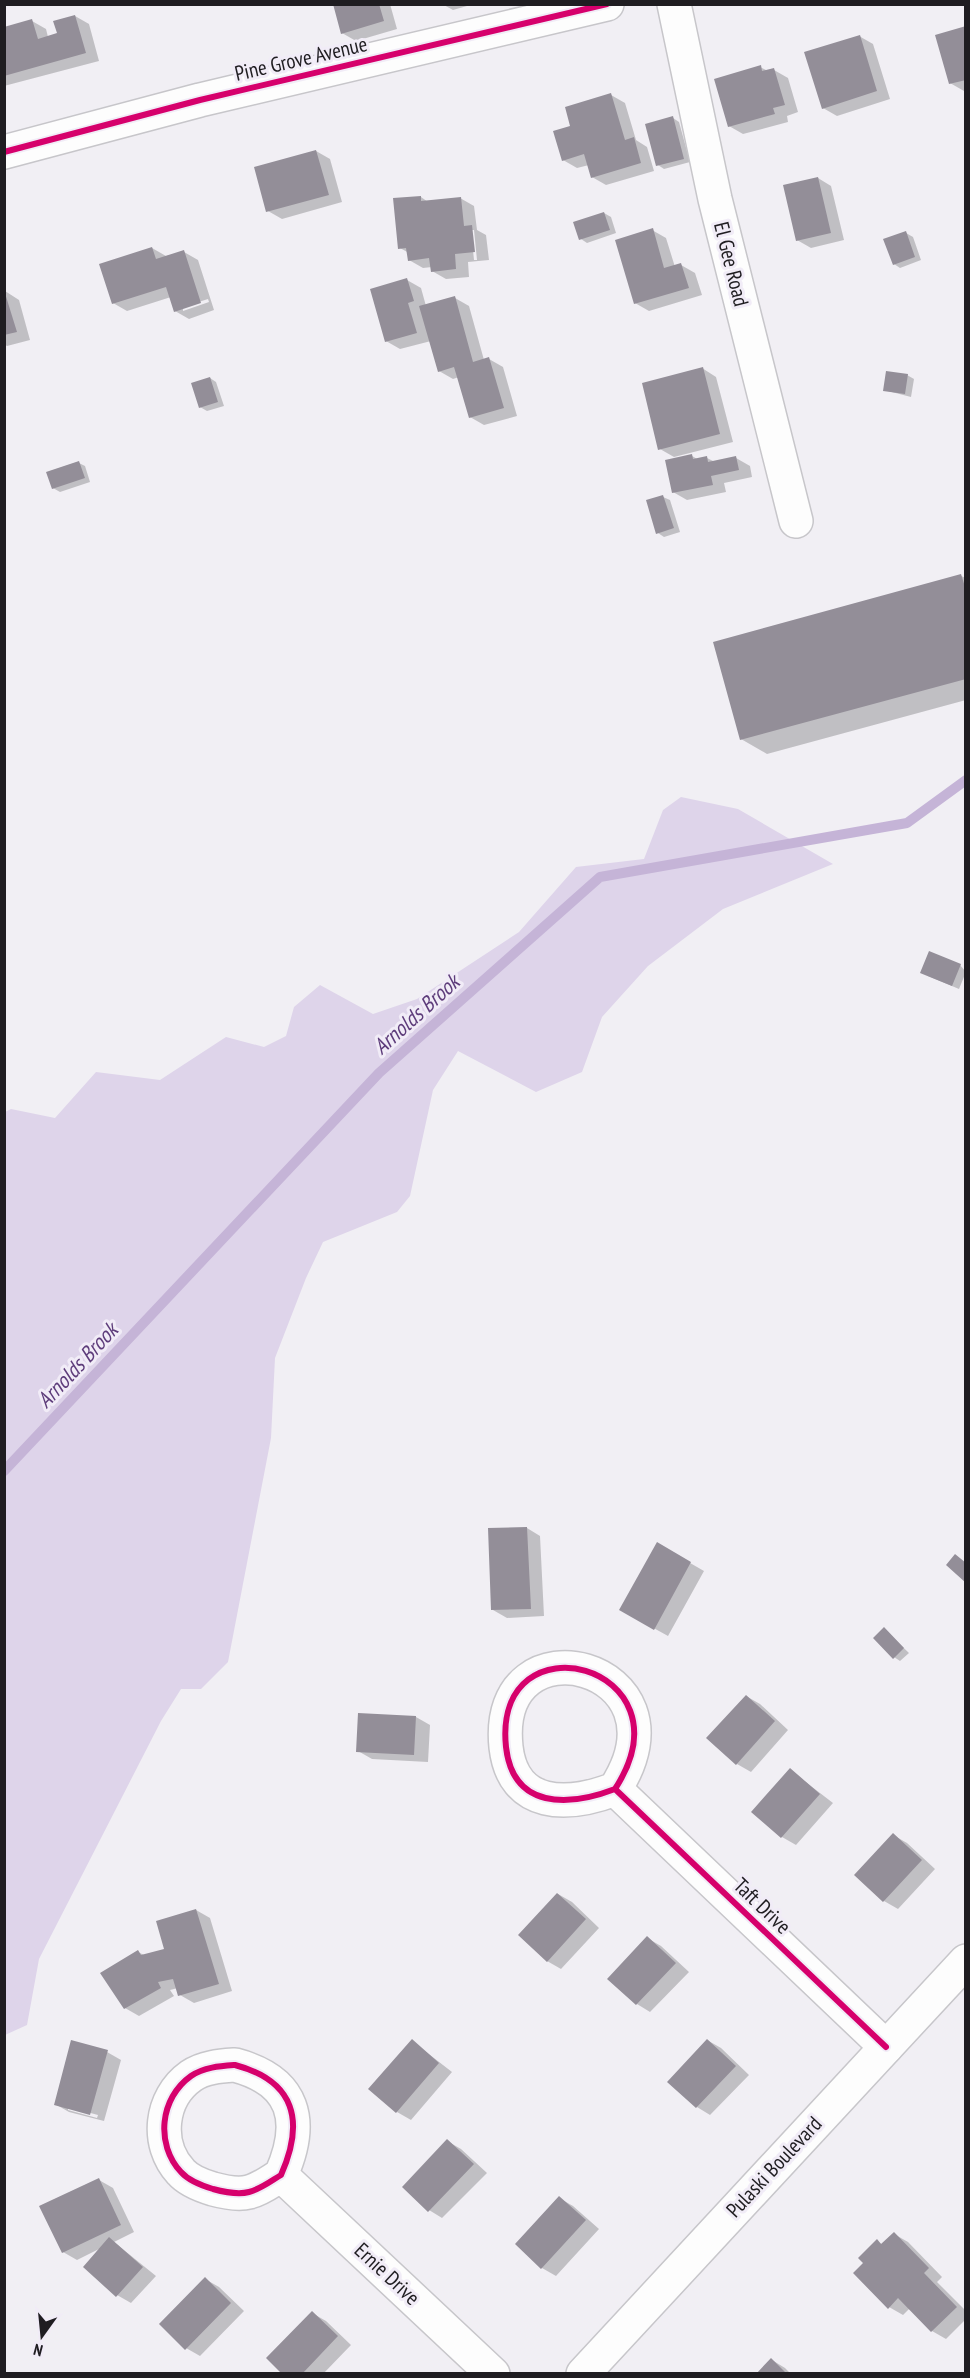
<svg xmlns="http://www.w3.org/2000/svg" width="970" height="2378" viewBox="0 0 970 2378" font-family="'PT Sans Narrow',sans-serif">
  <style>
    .green { fill: #ded4ea }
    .shadow { fill: #0003; fill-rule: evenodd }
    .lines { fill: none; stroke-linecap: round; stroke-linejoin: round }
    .stream { stroke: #c5b4d7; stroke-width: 10 }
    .building { fill: #938e98 }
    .minor-casing { stroke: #c7c6ca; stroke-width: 36 }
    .major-casing { stroke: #c7c6ca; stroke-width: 36 }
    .minor { stroke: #fdfdfd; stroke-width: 33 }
    .major { stroke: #fdfdfd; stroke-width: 33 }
    .cycleway-casing { stroke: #f1ecf7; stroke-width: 10 }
    .cycleway { stroke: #d6006c; stroke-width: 6 }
    .labels { text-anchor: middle; stroke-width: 6; stroke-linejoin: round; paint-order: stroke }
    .street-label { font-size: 21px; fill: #1f1d21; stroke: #f1ecf7 }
    .water-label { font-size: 22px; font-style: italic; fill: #5e3d7b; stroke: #f1ecf7 }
  </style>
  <rect width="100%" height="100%" fill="#f1eff4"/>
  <!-- green -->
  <path class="green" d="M681 797 738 809 833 864 723 909 648 966 602 1017 582 1072 536 1092 458 1051 433 1090 410 1196 397 1212 323 1242 306 1278 275 1358 271 1438 228 1662 201 1689H181L161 1721 39 1959 27 2025 5 2035V1112L11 1109 55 1118 96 1072 160 1080 226 1037 264 1047 286 1036 294 1007 320 985 373 1014 417 999 519 932 576 867 644 859 663 810Z"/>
  <!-- shadow -->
  <path class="shadow" d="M334 4H390L397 29 356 41 342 33Z
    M442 4H474L453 10Z
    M75 16 89 24 99 61 4 86V28L32 21 46 29 48 37 59 34Z
    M966 28V91H964L950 83Z
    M859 36 873 44 890 99 837 116 823 108Z
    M760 67 768 71 774 70 788 78 798 112 787 116 788 122 743 134 729 126Z
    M611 95 625 103 636 140 647 147 654 171 606 185 592 177 589 165 577 168 563 160 572 127Z
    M673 118 679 122 690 162 664 169 658 165Z
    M316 151 330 159 342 202 282 219 268 211Z
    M818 178 831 186 844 240 811 248 797 240Z
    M421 197 428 202 460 198 474 206 477 230 486 235 489 260 468 262 469 277 446 279 432 271V267L423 268 409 260V253L400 248ZM471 230H474L477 260H474Z
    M604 213 611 217 616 233 587 243 581 239Z
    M652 230 666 238 675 267 681 265 695 273 702 295 649 311 635 303Z
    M906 233 913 237 921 260 900 268 894 264Z
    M152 248 166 256 184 252 198 260 214 310 189 319 175 311 171 297 127 311 113 303ZM208 299 209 302 183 311V307Z
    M407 280 421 288 426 306 455 298 469 306 484 360 489 359 503 367 517 416 484 425 470 417 459 377 453 379 439 371 431 341 400 349 386 341Z
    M5 291 19 300 30 340 7 346 4 344Z
    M702 368 716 377 733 442 674 457 660 449Z
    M907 375 914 379 911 397 884 390Z
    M210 378 216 382 224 406 207 411 200 407Z
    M692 456 699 460 707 458 715 462 736 458 750 466 752 477 724 483 726 492 687 500 673 492Z
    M79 463 85 466 90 482 60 492 53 488Z
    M663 497 670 500 680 532 664 537 658 533Z
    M961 576 966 578V700L767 754 741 739Z
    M960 965 966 972 959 989 928 976Z
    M527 1528 540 1536 544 1616 507 1618 493 1610Z
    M657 1544 704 1571 668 1636 621 1610Z
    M884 1629 909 1653 900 1661 894 1657Z
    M746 1696 760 1704 788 1730 751 1772 737 1764Z
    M359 1714 416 1717 430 1725 428 1762 372 1759 358 1751Z
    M790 1770 833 1803 796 1845 782 1837 753 1812Z
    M893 1835 907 1843 935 1869 898 1909 884 1901Z
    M558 1894 572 1902 599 1928 561 1969 547 1961Z
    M196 1910 210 1918 232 1991 194 2003 180 1995 178 1988 170 1990 174 1996 139 2016 125 2008 138 1952 144 1955 166 1951Z
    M647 1938 661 1946 689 1972 650 2012 637 2004 609 1978Z
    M707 2040 721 2048 749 2075 710 2115 697 2107Z
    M412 2041 452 2072 411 2120 397 2112Z
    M107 2052 121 2060 104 2121 69 2112 55 2104ZM68 2107 98 2115 97 2118 68 2110Z
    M447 2141 461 2149 487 2173 442 2218 429 2210Z
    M99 2180 113 2188 134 2232 114 2242 156 2276 131 2303 117 2295 103 2247 77 2260 63 2252Z
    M559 2198 573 2206 599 2229 556 2276 542 2268 517 2244Z
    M894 2234 908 2242 942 2277 937 2282 966 2311V2319L946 2339 932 2331 910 2308 903 2315 889 2307 865 2263 877 2241 883 2245Z
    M205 2279 219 2287 244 2311 200 2356 186 2348Z
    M312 2313 326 2321 351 2345 323 2374H284Z
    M772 2360 785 2368 791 2374H758Z"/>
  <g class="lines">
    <!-- stream -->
    <path class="stream" d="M4 1471 379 1073 600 877 907 823 966 780"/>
  </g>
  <!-- building -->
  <path class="building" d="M333 4H379L384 21 341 34Z
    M75 15 86 53 4 76V27L32 19 38 39 57 33 53 21Z
    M966 26V80L949 84 935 35Z
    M860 35 877 91 822 109 804 52Z
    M761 65 762 71 774 68 785 105 773 108 775 114 728 127 714 79Z
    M611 93 625 140 634 137 641 163 591 178 584 154 562 161 553 131 570 126 565 107Z
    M673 116 684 159 656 166 645 124Z
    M316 150 329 195 266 212 254 167Z
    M818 177 831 233 796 241 783 185Z
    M421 196V201L461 197 464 226 472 225 475 252 455 254 456 269 431 272 429 258 408 261 406 248 398 249 393 198Z
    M604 212 610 230 579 240 573 222Z
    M653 228 664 268 681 263 689 288 634 304 615 240Z
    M906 231 915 257 893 265 883 239Z
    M152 247 156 259 184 250 201 303 174 312 166 287 112 304 99 264Z
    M407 278 414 301 408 303 417 333 385 342 370 289Z
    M4 290 17 332 4 335Z
    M455 296 473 362 489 357 504 408 469 418 454 367 438 372 419 306Z
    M703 367 720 434 658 450 642 383Z
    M886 371 908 374 905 394 883 391Z
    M210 377 218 402 199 408 191 383Z
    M692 454 693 459 707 456 708 462 736 456 739 470 711 476 713 485 672 493 665 460Z
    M79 461 85 478 52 489 46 472Z
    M663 495 674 528 656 534 646 500Z
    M961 574 966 590V679L740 740 713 642Z
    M929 951 961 964 952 986 920 973Z
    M527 1527 531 1609 491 1610 488 1528Z
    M657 1542 691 1562 654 1630 619 1610Z
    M955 1554 966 1563V1583L946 1565Z
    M884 1627 904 1648 893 1659 873 1638Z
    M746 1695 775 1721 736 1765 706 1738Z
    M358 1713 416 1716 414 1755 356 1752Z
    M790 1768 820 1794 781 1838 751 1812Z
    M893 1833 922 1860 883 1902 854 1875Z
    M557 1893 586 1919 547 1962 518 1935Z
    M196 1909 219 1984 178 1996 173 1979 158 1982 161 1988 124 2009 100 1973 138 1950 141 1955 164 1949 156 1921Z
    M647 1936 676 1963 636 2005 607 1979Z
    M412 2039 439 2063 396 2113 368 2089Z
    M707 2039 736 2066 696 2108 667 2082Z
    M71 2040 108 2050 90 2115 54 2105Z
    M447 2139 474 2164 428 2212 402 2187Z
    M99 2178 121 2225 62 2253 39 2206Z
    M559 2196 586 2220 541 2269 515 2244Z
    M894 2232 929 2268 924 2273 957 2307 931 2332 898 2298 888 2309 853 2273 863 2263 858 2258 877 2239 881 2244Z
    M109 2237 143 2267 116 2297 83 2267Z
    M205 2277 231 2303 185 2350 159 2324Z
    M312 2311 338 2336 302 2374H282L266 2358Z
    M771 2358 787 2374H756Z"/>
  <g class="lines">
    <defs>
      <path id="minor" d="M674 4 715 199 796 521
        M4 152 200 100 607 4
        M615 1789C568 1807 513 1809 506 1747 492 1613 696 1664 615 1789L886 2047
        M235 2065C295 2081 305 2121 281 2175 271 2181 261 2189 249 2192 238 2195 224 2192 213 2189 203 2186 188 2180 181 2172 155 2144 160 2098 191 2076 204 2067 221 2066 235 2065Z
        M281 2175 493 2374"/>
      <path id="major" d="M583 2374 966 1961"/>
    </defs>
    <!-- minor casing -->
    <use href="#minor" class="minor-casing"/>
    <!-- major casing -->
    <use href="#major" class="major-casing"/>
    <!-- minor -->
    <use href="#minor" class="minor"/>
    <!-- major -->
    <use href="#major" class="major"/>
    <defs>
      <path id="cycleway" d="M4 152 200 100 607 4
        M615 1789C568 1807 513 1809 506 1747 492 1613 696 1664 615 1789L886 2047
        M235 2065C295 2081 305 2121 281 2175 271 2181 261 2189 249 2192 238 2195 224 2192 213 2189 203 2186 188 2180 181 2172 155 2144 160 2098 191 2076 204 2067 221 2066 235 2065Z"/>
    </defs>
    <!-- cycleway casing -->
    <use href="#cycleway" class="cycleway-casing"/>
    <!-- cycleway -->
    <use href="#cycleway" class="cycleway"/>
  </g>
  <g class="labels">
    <!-- street labels -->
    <g class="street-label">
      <text transform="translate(301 59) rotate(-13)" y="7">Pine Grove Avenue</text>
      <text transform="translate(731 264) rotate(76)" y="7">El Gee Road</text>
      <text transform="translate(762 1906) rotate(44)" y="7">Taft Drive</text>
      <text transform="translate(774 2167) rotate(-47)" y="7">Pulaski Boulevard</text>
      <text transform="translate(387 2274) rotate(43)" y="7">Ernie Drive</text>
    </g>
    <!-- water labels -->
    <g class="water-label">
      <text transform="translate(416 1014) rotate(-42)" y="8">Arnolds Brook</text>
      <text transform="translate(77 1365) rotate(-47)" y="8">Arnolds Brook</text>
    </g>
  </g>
  <!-- border -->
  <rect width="970" height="2378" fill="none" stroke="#1f1d21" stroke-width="12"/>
  <!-- north arrow -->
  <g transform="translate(42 2336) rotate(195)" stroke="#f1ecf7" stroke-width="4.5" paint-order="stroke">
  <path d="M0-4.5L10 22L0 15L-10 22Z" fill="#1f1d21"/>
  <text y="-9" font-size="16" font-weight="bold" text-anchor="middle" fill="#1f1d21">N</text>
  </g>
</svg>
